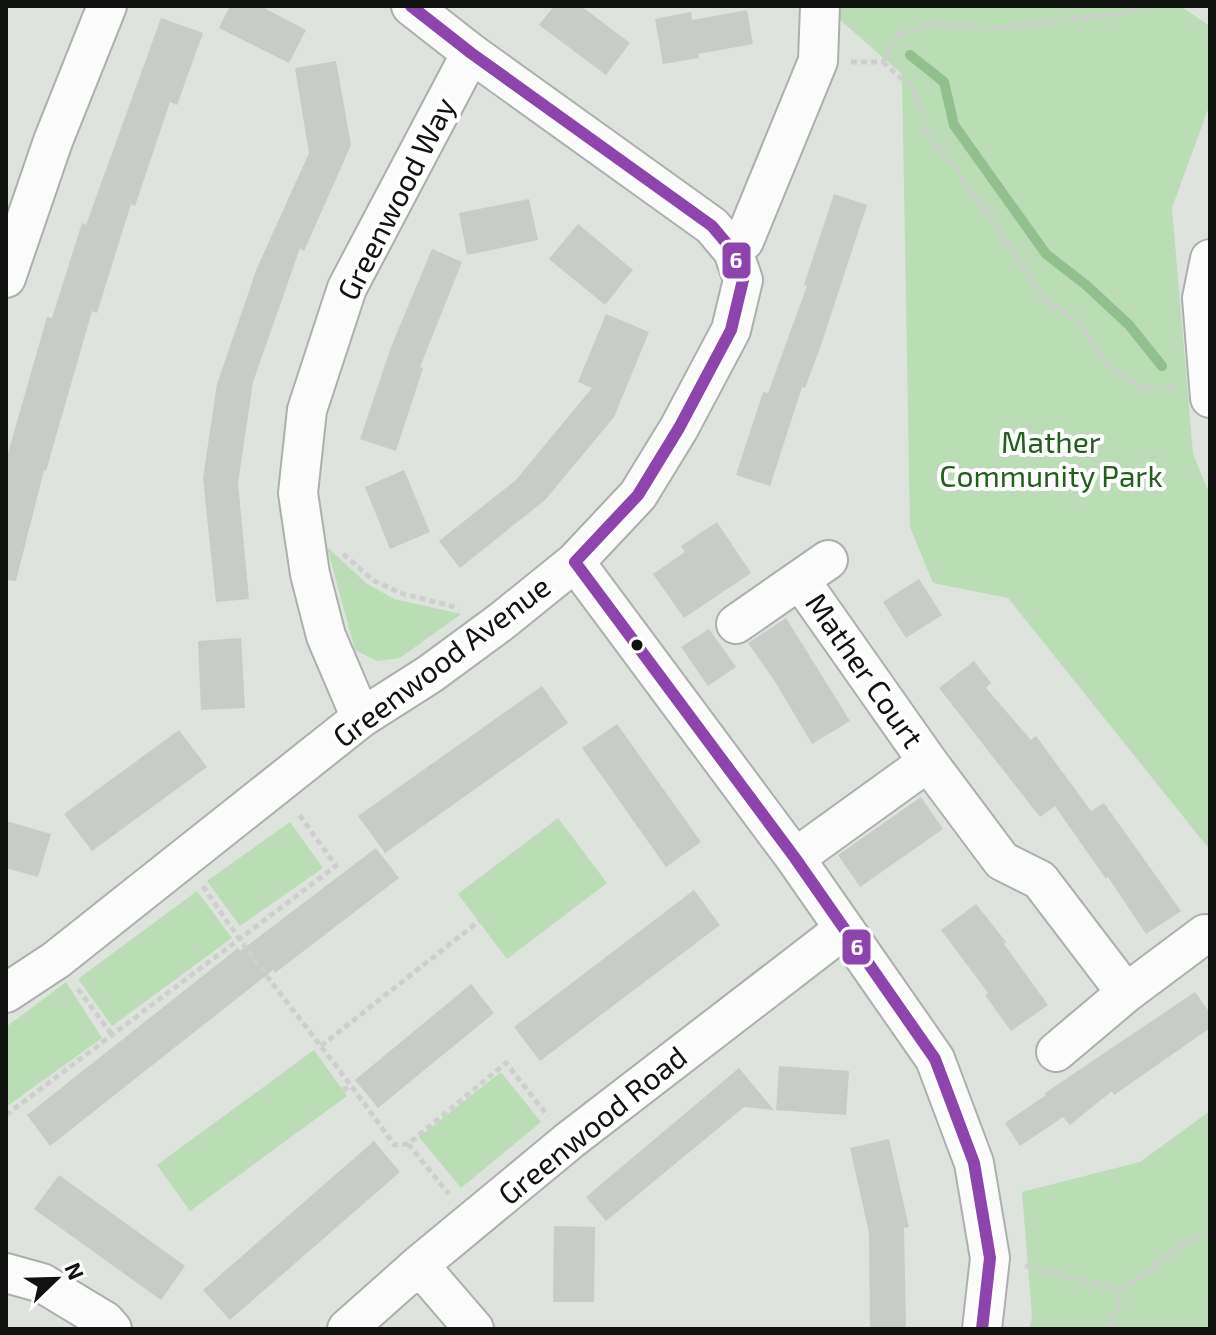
<svg xmlns="http://www.w3.org/2000/svg" width="1216" height="1335" viewBox="0 0 1216 1335" font-family="'Exo 2',sans-serif">
  <style>
    .green { fill: #baddb6 }
    .lines { fill: none; stroke-linecap: round; stroke-linejoin: round }
    .stream { stroke: #92c08c; stroke-width: 10 }
    .building { fill: #c8cbc8 }
    .minor-casing { stroke: #acb0ac; stroke-width: 42 }
    .path { stroke: #cfcfcf; stroke-width: 5; stroke-dasharray: 6 4; stroke-linecap: butt }
    .minor { stroke: #fafbfa; stroke-width: 38 }
    .bus-1-casing { stroke: #fff; stroke-width: 18 }
    .bus-1 { stroke: #8e44ad; stroke-width: 12 }
    .bus-dot { fill: #10120f; stroke: #fff; stroke-width: 3 }
    .labels { text-anchor: middle; stroke-width: 8; stroke-linejoin: round; paint-order: stroke }
    .street-label { font-size: 30px; fill: #10120f; stroke: #fff }
    .park-label { font-size: 30px; fill: #22601b; stroke: #fff }
    .line-badge { stroke: #fff; stroke-width: 3 }
    .badge-label { font-size: 22px; text-anchor: middle; font-weight: bold; fill: #fff }
  </style>
  <rect width="100%" height="100%" fill="#dee3de"/>
  <!-- green -->
  <path class="green" d="M824 6H1180L1210 26V104L1172 208 1193 454 1210 495V850L1008 598 933 583 910 527 902 74Z
    M327 547 366 583 394 599 461 614 400 658 377 661 355 650Z
    M558 818 607 883 507 959 458 894Z
    M290 822 323 868 240 926 207 881Z
    M197 891 232 938 112 1026 78 979Z
    M66 982 102 1038 6 1107V1027Z
    M314 1050 347 1096 190 1211 157 1165Z
    M501 1072 541 1122 461 1188 419 1137Z
    M1210 1111V1329H1029L1032 1316 1022 1192 1140 1162Z"/>
  <g class="lines">
    <!-- stream -->
    <path class="stream" d="M910 55 944 82 954 125 1046 254 1086 285 1129 325 1162 366"/>
  </g>
  <!-- building -->
  <path class="building" d="M230 6H260L306 30 289 63 219 28Z
    M554 6H581L630 43 606 75 539 25Z
    M747 10 753 44 698 54 699 58 663 64 655 19 691 12 692 20Z
    M161 18 203 33 177 105 170 102 135 206 131 204 97 313 92 311 46 471 44 470 16 581 6 580V460L47 317 52 318 82 223 86 225Z
    M336 61 351 145 304 251 300 248 253 382 238 483 249 599 216 602 203 478 217 384 257 268 309 153 295 68Z
    M834 194 867 205 820 348 805 388 802 387 770 486 736 475 763 392 768 393 807 286 804 285Z
    M529 199 538 240 467 255 459 213Z
    M578 224 633 270 605 305 549 259Z
    M432 249 462 262 420 367 423 368 396 451 360 439 391 347Z
    M606 314 649 332 614 417 545 500 460 568 439 541 516 480 592 388 578 382Z
    M404 470 430 532 390 549 365 487Z
    M717 522 751 573 684 618 653 574 685 552 681 546Z
    M919 579 942 615 906 638 883 602Z
    M786 618 850 721 812 744 774 680 748 643Z
    M709 629 736 667 708 686 681 647Z
    M241 638 245 708 201 710 198 641Z
    M974 661 991 683 986 688 1031 740 1036 736 1091 811 1104 803 1181 911 1146 934 1108 877 1106 879 1055 806 1040 817 939 688Z
    M542 686 568 723 385 853 358 816Z
    M617 724 701 842 666 867 582 748Z
    M179 730 207 767 92 851 64 814Z
    M921 797 943 829 860 887 838 855Z
    M6 821 51 834 38 877 6 868Z
    M376 848 399 878 275 973 273 970 50 1146 27 1115 238 948 240 951Z
    M694 890 720 925 540 1061 514 1027Z
    M976 904 1006 942 1004 944 1048 1005 1011 1031 985 995 988 993 941 930Z
    M471 984 494 1013 378 1108 355 1080Z
    M1195 992 1210 1013V1028L1114 1095 1112 1091 1070 1125 1063 1117 1020 1146 1005 1123 1046 1095 1045 1093Z
    M779 1066 849 1071 846 1115 776 1110Z
    M739 1068 774 1110 744 1107 606 1221 586 1197Z
    M889 1139 909 1227 904 1228 906 1329H870L869 1233 850 1148Z
    M374 1141 400 1172 230 1320 203 1290Z
    M59 1175 185 1266 161 1300 34 1209Z
    M554 1226 595 1227 594 1302H553Z"/>
  <g class="lines">
    <defs>
      <path id="minor" d="M733 251 744 241 818 61 820 6
        M1210 259 1202 298 1210 398
        M6 278 53 141 107 6
        M575 562 795 858 935 1059 974 1163 990 1258 982 1329
        M800 580 928 762 1002 861 1040 880 1126 993
        M736 624 828 560
        M361 718 326 636 310 574 298 493 307 410 347 288 471 53
        M795 858 928 762
        M6 993 56 960 361 718 430 674 502 621 575 562 638 495 679 428 731 330 743 280 733 251 712 226 471 53 411 6
        M1056 1052 1126 993 1205 934
        M419 1265 474 1329
        M6 1273 42 1283 105 1321 112 1329
        M347 1329 419 1265 570 1140 844 929"/>
    </defs>
    <!-- minor casing -->
    <use href="#minor" class="minor-casing"/>
    <!-- path -->
    <path class="path" d="M851 62H883L897 35 931 24 998 28 1128 12 1147 6
      M883 62 913 89 928 132 994 221 1039 294 1079 324 1110 369 1144 388H1173
      M343 554 373 580 400 593 459 608
      M203 886C262 976 333 1057 394 1145L408 1144 506 1063 548 1116
      M78 989 113 1036
      M321 1046 479 921
      M343 1090 352 1085
      M6 1115 336 866 298 813
      M408 1144 449 1194
      M1025 1266 1122 1289
      M1110 1329 1122 1289 1186 1242 1210 1231"/>
    <!-- minor -->
    <use href="#minor" class="minor"/>
    <defs>
      <path id="bus-1" d="M411 6 471 53 712 226 733 251 743 280 731 330 679 428 638 495 575 562 795 858 935 1059 974 1163 990 1258 982 1329"/>
    </defs>
    <!-- bus-1 casing -->
    <use href="#bus-1" class="bus-1-casing"/>
    <!-- bus-1 -->
    <use href="#bus-1" class="bus-1"/>
  </g>
  <!-- markers -->
  <circle class="bus-dot" cx="637" cy="645" r="7"/>
  <g class="labels">
    <!-- street labels -->
    <g class="street-label">
      <text transform="translate(397 199) rotate(-63)" y="10">Greenwood Way</text>
      <text transform="translate(442 662) rotate(-37)" y="10">Greenwood Avenue</text>
      <text transform="translate(864 671) rotate(55)" y="10">Mather Court</text>
      <text transform="translate(593 1126) rotate(-39)" y="10">Greenwood Road</text>
    </g>
    <!-- park labels -->
    <g class="park-label">
      <text x="1051" y="453">Mather<tspan x="1051" dy="34">Community Park</tspan></text>
    </g>
  </g>
  <g class="line-badge">
    <rect x="721" y="241" width="31" height="39" rx="8" fill="#8e44ad"/>
    <rect x="841" y="928" width="31" height="38" rx="8" fill="#8e44ad"/>
  </g>
  <g class="badge-label">
    <text x="736" y="268">6</text>
    <text x="857" y="955">6</text>
  </g>
  <!-- border -->
  <rect width="1216" height="1335" fill="none" stroke="#10120f" stroke-width="16"/>
  <!-- north arrow -->
  <g transform="translate(56 1279) rotate(67)" stroke="#ffffff" stroke-width="6" paint-order="stroke">
  <path d="M0-6L14 30L0 20L-14 30Z" fill="#10120f"/>
  <text y="-12" font-size="22" font-weight="bold" text-anchor="middle" fill="#10120f">N</text>
  </g>
</svg>
